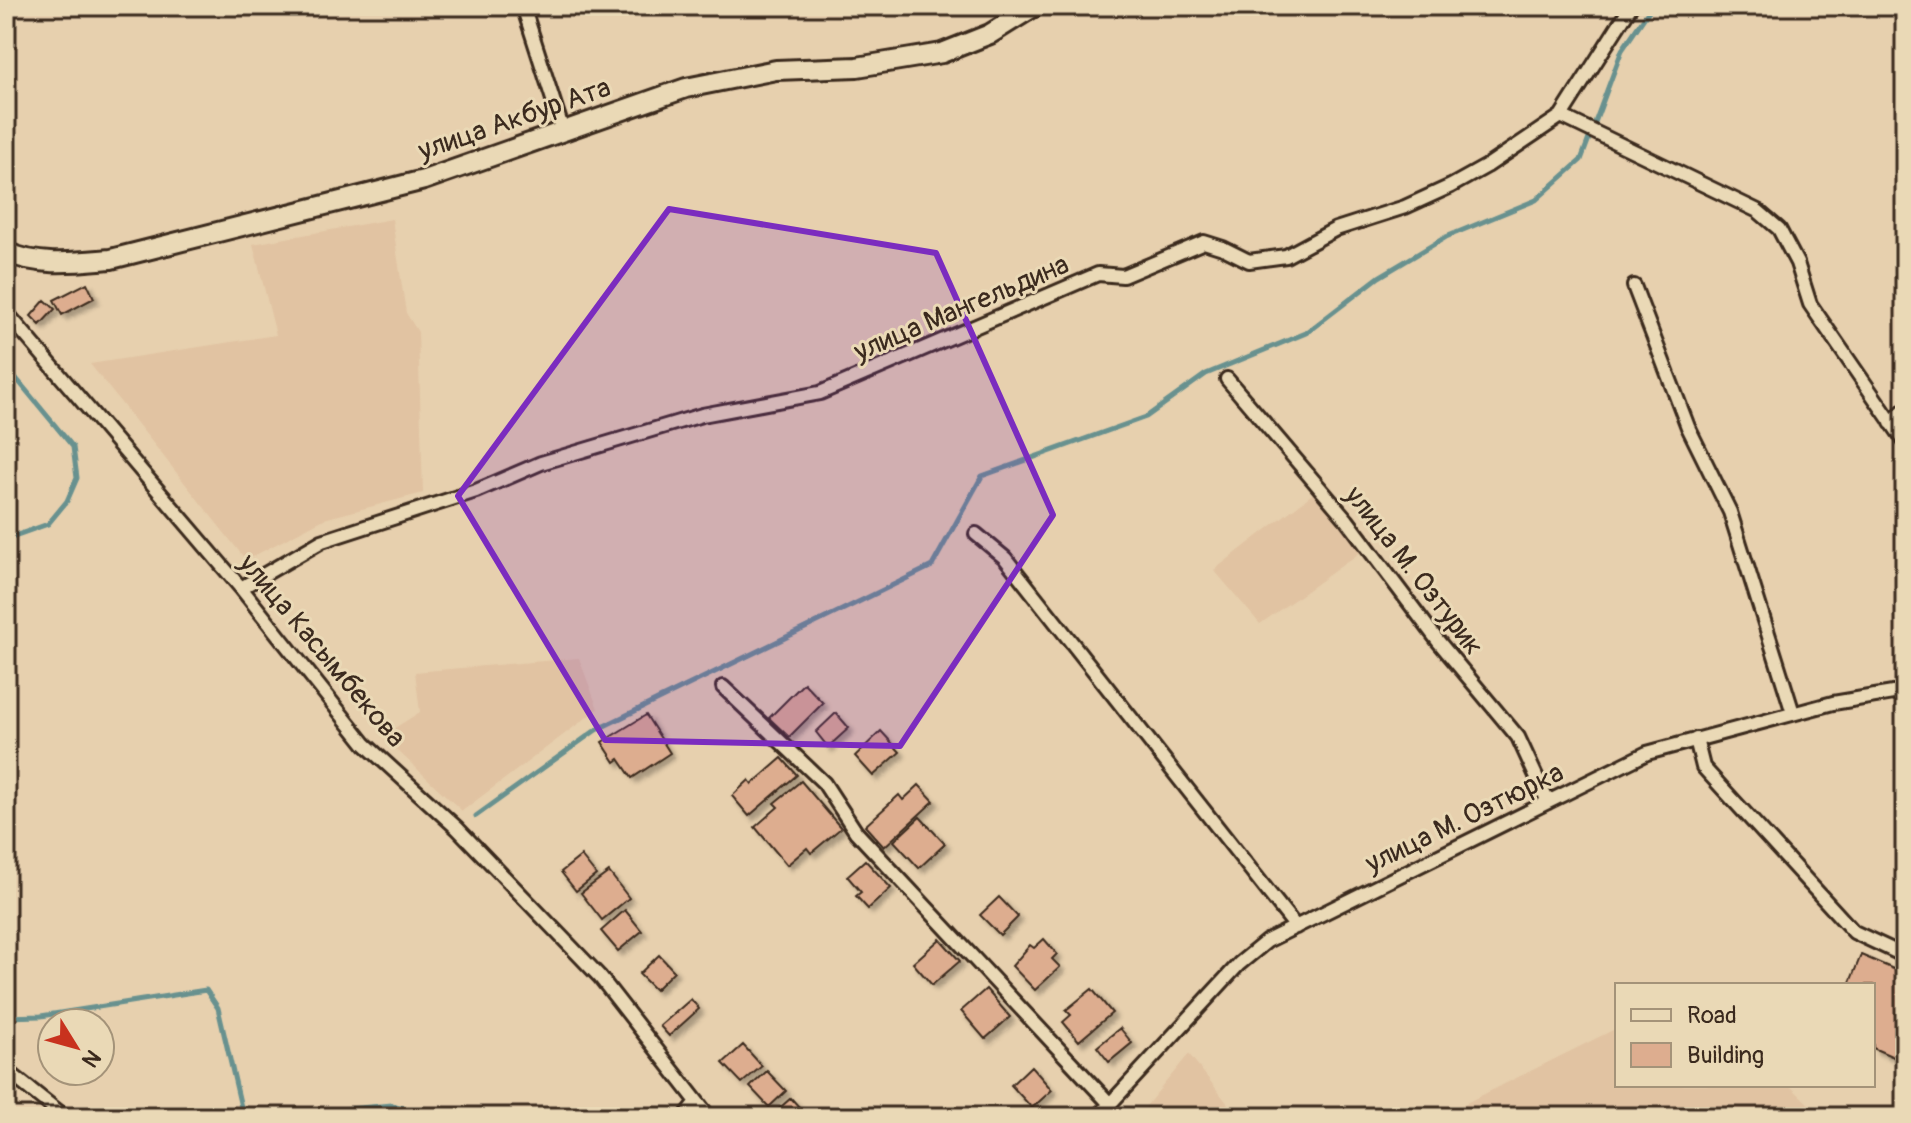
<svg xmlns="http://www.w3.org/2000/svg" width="1911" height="1123" viewBox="0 0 1911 1123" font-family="Pangolin,sans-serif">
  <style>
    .built { fill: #e1c3a2 }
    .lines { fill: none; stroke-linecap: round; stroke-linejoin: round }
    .stream { stroke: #67918f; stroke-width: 5 }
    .building { fill: #ddad8f; stroke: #3b2a1e; stroke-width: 2; filter: url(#shadow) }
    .minor-casing { stroke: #3b2a1e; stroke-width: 18 }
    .secondary-casing { stroke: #3b2a1e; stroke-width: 24 }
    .minor { stroke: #ead9b6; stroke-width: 12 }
    .secondary { stroke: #ead9b6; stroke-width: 18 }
    .marked { fill: #7b2cbf; fill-opacity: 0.2; stroke: #7b2cbf; stroke-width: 6; stroke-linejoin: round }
    .labels { text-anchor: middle; stroke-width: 6; stroke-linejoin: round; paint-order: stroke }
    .street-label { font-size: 28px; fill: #3b2a1e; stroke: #ead9b6 }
  </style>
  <defs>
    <filter id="shadow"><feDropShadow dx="4.5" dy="4.5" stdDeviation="2" flood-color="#0004"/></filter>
  </defs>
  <rect width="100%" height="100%" fill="#e7d0ae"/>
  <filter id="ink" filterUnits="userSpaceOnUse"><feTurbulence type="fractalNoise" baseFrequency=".0125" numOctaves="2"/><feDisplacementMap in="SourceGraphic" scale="16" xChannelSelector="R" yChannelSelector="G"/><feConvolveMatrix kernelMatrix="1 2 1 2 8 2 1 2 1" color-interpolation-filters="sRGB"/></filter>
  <g filter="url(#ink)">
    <!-- built -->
    <path class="built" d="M392 219 406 313 418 332 423 493 324 519 246 560 90 364 276 335 253 244Z
      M1315 492 1361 552 1260 624 1214 570Z
      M579 658 598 709 462 811 382 736 420 712 415 672Z
      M1617 1028V1085H1789L1816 1111 1806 1117H1438Z
      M1189 1054 1238 1117H1137Z"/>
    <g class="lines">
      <!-- stream -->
      <path class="stream" d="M6 366 73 447 77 478 67 501 48 524 6 539
        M476 816 596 730 932 566 982 476 1146 417 1206 374 1306 333 1379 277 1446 237 1536 200 1581 160 1622 50 1652 6
        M6 1017 41 1016 206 990 218 1008 241 1107 254 1117
        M264 1117 392 1105 413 1111 419 1117"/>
    </g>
    <!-- building -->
    <path class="building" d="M87 283 94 298 62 315 54 300Z
      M45 300 55 309 40 325 31 316Z
      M804 683 823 703 789 737 769 718Z
      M836 713 849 728 828 747 816 732Z
      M646 715 670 753 632 778 619 759 615 762 602 742Z
      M881 731 900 752 873 776 855 756Z
      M782 758 797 775 749 816 732 796 749 780 752 784Z
      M801 781 841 828 811 853 807 848 787 865 755 827 778 807 774 803Z
      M919 785 934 801 884 847 865 826 899 795 903 800Z
      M920 817 945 844 919 868 894 841Z
      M581 856 596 875 576 891 561 872Z
      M865 860 891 888 868 909 856 896 861 892 847 876Z
      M609 872 629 898 602 920 581 893Z
      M999 897 1018 917 1000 935 980 915Z
      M625 910 642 931 618 951 601 931Z
      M940 939 960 961 932 985 913 963Z
      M1044 939 1057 954 1052 959 1060 967 1035 990 1012 966 1030 945 1034 948Z
      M659 955 674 971 655 990 639 974Z
      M1861 955 1905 974V1062L1873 1048V985H1849Z
      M986 989 1010 1017 985 1039 961 1011Z
      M1092 989 1112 1013 1079 1041 1063 1022 1071 1015 1066 1010Z
      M691 999 699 1009 669 1036 660 1026Z
      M1120 1028 1132 1043 1109 1062 1097 1047Z
      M743 1045 762 1066 742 1083 723 1063Z
      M1031 1066 1052 1090 1032 1108 1011 1085Z
      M767 1071 786 1091 769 1107 750 1087Z
      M791 1098 808 1117H775L773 1114Z"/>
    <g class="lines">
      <defs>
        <path id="minor" d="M523 6 563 131
          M1899 6 1905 12
          M1561 116 1758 211 1779 229 1797 263 1810 304 1905 442
          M1634 286 1688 427 1730 512 1793 713
          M6 312 241 588 365 744 457 828 600 977 709 1117
          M1227 379 1347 520 1438 641 1518 737 1548 802
          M1891 423 1905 409
          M976 534 1005 558 1296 927
          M241 588 322 541 476 491 541 463 702 415 820 393 1098 274 1123 276 1204 242 1223 248 1249 261 1286 256 1336 229 1405 207 1451 186 1487 166 1561 116 1631 6
          M723 687 824 783 856 832 1110 1104
          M1696 739 1703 767 1854 932 1905 956
          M6 1070 65 1117
          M685 1117 696 1103
          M1098 1117 1239 964 1267 941 1647 753 1833 703 1905 691"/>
        <path id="secondary" d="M6 252C38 267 76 262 111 259L424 180 686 88 776 70 857 67 942 53 990 34 1035 6"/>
      </defs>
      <!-- minor casing -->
      <use href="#minor" class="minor-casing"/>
      <!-- secondary casing -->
      <use href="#secondary" class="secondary-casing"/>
      <!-- minor -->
      <use href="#minor" class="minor"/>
      <!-- secondary -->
      <use href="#secondary" class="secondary"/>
    </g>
  </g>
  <!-- marked area -->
  <path class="marked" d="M669 209 936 253 1053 515 900 746 605 740 458 496Z"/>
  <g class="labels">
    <!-- street labels -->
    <g class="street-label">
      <text transform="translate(514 118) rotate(-19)" y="10">улица Акбур Ата</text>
      <text transform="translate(961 307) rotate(-23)" y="10">улица Мангельдина</text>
      <text transform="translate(1415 570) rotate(52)" y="10">улица М. Озтурик</text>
      <text transform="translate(323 650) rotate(50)" y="10">улица Касымбекова</text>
      <text transform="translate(1464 817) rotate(-26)" y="10">улица М. Озтюрка</text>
    </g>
  </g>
  <!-- margin -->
  <rect width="1911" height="1123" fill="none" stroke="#ead9b6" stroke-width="32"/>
  <rect x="16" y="16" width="1879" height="1091" fill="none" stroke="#3b2a1e" stroke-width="3" filter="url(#ink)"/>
  <!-- legend -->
  <rect x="1615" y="983" width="260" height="104" fill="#ead9b6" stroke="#a49379" stroke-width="2"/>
  <rect x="1631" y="1009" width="40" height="12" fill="#ead9b6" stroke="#a49379" stroke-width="2"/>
  <text x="1687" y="1023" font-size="24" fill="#3b2a1e">Road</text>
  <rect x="1631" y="1043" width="40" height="24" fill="#ddad8f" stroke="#a49379" stroke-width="2"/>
  <text x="1687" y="1063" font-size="24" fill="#3b2a1e">Building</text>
  <!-- north arrow -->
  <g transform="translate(76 1047) rotate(127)"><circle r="38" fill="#ead9b6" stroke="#a49379" stroke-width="2"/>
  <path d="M0-6L14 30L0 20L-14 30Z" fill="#c8321e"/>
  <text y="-12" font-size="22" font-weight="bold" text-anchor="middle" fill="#3b2a1e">N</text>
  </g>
</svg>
